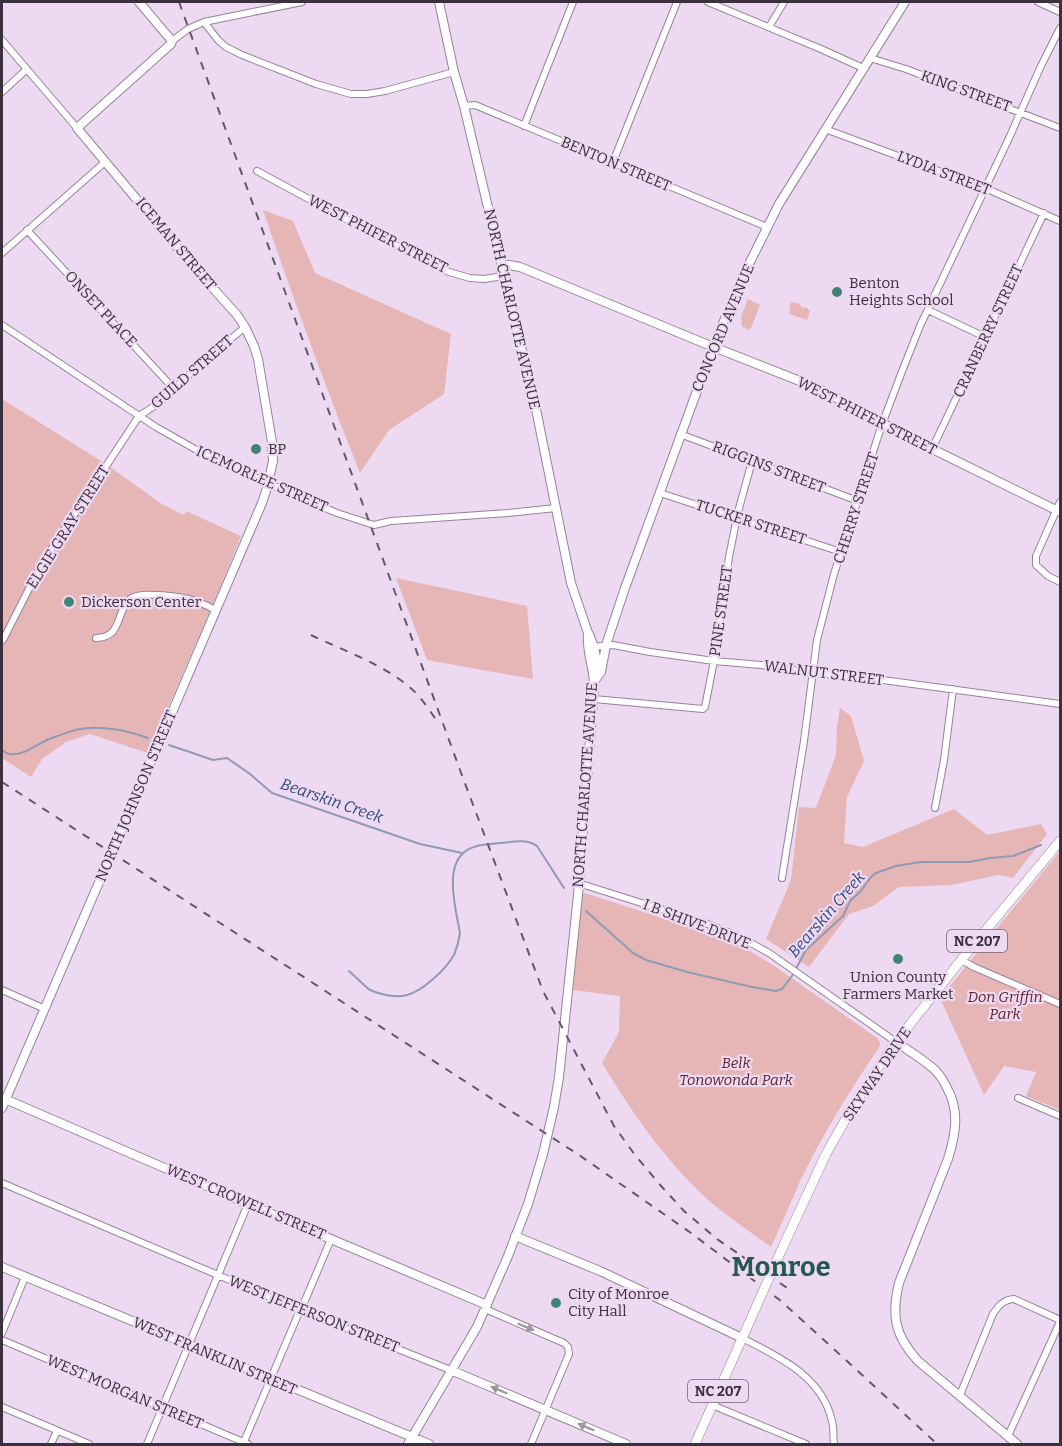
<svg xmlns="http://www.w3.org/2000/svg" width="1062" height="1446" viewBox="0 0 1062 1446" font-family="Bitter,serif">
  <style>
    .green { fill: #e6b6b7 }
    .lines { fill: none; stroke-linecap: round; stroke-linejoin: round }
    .stream { stroke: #8f9ab7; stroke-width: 2 }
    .street-casing { stroke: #96829a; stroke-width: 8 }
    .secondary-casing { stroke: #96829a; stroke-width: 10 }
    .primary-casing { stroke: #96829a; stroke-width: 10 }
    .street { stroke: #fff; stroke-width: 6 }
    .secondary { stroke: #fff; stroke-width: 8 }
    .primary { stroke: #fff; stroke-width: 9 }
    .rail { stroke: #645866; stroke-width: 2; stroke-dasharray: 8 8; stroke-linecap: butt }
    .primary-bridge-casing { stroke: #96829a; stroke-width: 10; stroke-linecap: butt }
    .primary-bridge { stroke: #fff; stroke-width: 9 }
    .oneway { fill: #9c989e }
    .poi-dot { fill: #418476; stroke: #eed9f3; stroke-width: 2 }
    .labels { text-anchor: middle; stroke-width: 4.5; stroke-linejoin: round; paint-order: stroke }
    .shield { fill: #eed9f3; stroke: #706373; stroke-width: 1.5 }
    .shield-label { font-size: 14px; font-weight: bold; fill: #3a313c }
    .street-label { font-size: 15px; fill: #3a313c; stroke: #eed9f3 }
    .poi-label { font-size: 15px; fill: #3a313c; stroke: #eed9f3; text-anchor: start }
    .park-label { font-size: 15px; font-style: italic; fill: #60242a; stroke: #eed9f3 }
    .water-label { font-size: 16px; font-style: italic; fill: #31497a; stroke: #eed9f3 }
    .town-label { font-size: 27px; font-weight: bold; fill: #23594e; stroke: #eed9f3 }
  </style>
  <rect width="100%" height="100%" fill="#eed9f3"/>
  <!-- green -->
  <path class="green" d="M263 210 293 221 315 273 451 334 444 394 389 430 360 473C325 386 293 298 263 210Z
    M748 299 760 305 751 328 748 330 742 326 741 316Z
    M792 302 798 303 803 308 806 307 810 311 807 320 789 314 790 304Z
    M2 399 103 462 162 504 184 515 186 511 241 536 217 595 148 753 90 734 66 742 42 759 31 777 2 758Z
    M396 578 527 606 533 679 427 660Z
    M840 708 851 716 864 761 847 797 844 843 863 847 954 809 987 835 1041 824 1047 834 1013 878 998 875 952 885 899 887 873 906 849 914 809 967 766 939 791 880 799 807 816 808 836 755 837 727Z
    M1060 851V1110L1026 1096 1036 1072 1004 1066 984 1095 940 998Z
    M585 893 723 938 743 947 773 965 877 1038C880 1042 881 1044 879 1048 850 1090 823 1134 801 1179 791 1202 781 1225 771 1247 749 1231 726 1216 705 1197 664 1159 631 1111 602 1063L619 1032 620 996 573 990 582 894Z"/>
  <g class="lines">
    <!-- stream -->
    <path class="stream" d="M169 745 213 760 227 758 250 774 272 793 420 844 462 853
      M2 750C3 751 8 754 10 754 24 756 37 744 49 739 55 737 73 730 80 729 104 725 126 730 148 738
      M586 911 633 953 646 960 687 972 752 987 776 991 782 989 792 976 806 950 843 916 850 901 860 892 872 876 876 873 896 866 921 862H969L990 858 1013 856 1041 845
      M349 971C356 977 363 985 370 990 381 995 396 998 407 995 423 991 446 969 454 955 457 948 459 940 460 933 455 905 440 855 477 846 485 844 493 844 501 843 513 842 526 838 537 846L564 888"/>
    <defs>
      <path id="street" d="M708 2 821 49 863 68
        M1038 2 1060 12
        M204 22 218 40 226 47 242 55 316 84 351 94H367L385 91 454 72
        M769 27 784 2
        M2 40 77 128
        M172 41 188 29 204 22 302 2
        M870 58 906 69 1060 128
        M2 92 27 69
        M464 106 475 105 767 227
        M524 126 573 2
        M825 129 985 188 1060 221
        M613 162 677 2
        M257 171 379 237 449 272 470 278 484 279 504 276
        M27 230 174 389
        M2 253 105 162
        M928 310 985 337
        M2 325 156 427 202 453 292 494 337 513 374 525 391 521 508 513 556 508
        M680 434 858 501
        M932 449 1044 213
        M660 493 841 552
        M1060 502 1036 556V565L1048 576 1060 582
        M96 638C123 637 115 613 130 599 139 590 186 597 198 602 204 604 210 607 215 610
        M3 640 41 565 139 416 159 403 196 368 245 327
        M591 647 613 645 650 652 714 661 761 665 813 673 868 678 1060 704
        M594 699 703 709 705 707 714 661 729 557 738 512 752 461
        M935 808 944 760 953 689
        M782 878 804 741 817 640 834 574 881 427 901 374 920 326 1010 136 1040 68 1060 28
        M578 883 705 923 738 936 769 953 896 1042
        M961 960 974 967 1060 1004
        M2 990 45 1009
        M1018 1098 1060 1116
        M2 1183 300 1310 453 1371
        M485 1309 564 1343 568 1347 569 1354 531 1444
        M301 1310 331 1239
        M2 1333 25 1277
        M742 1338C779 1357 822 1376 832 1421 834 1428 833 1437 834 1444
        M2 1340 248 1444
        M960 1395 993 1314C999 1305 1003 1300 1014 1299L1060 1320
        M712 1405 806 1444
        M2 1407 89 1444
        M1008 1436 1060 1322
        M51 1444 57 1431
        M147 1444 248 1204
        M243 1444 300 1310"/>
      <path id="secondary" d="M502 266 509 265 520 267 706 344 815 387 846 403 904 435 1060 512
        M589 634C594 646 599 661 596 674
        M595 680 601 672 606 645 625 588 713 347 742 278 779 204 905 2
        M896 1042C909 1051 923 1059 935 1070 939 1074 943 1080 946 1086 960 1110 956 1133 948 1159L899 1283C891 1316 895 1336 918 1361L1017 1444
        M5 1099 248 1204 487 1305
        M2 1108 262 503 267 488 273 461 272 442 258 359 254 346 245 327 237 315 185 257 77 128 171 44 172 41 139 2
        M515 1236 600 1271 742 1338
        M2 1267 429 1444
        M453 1371 626 1444
        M408 1444 477 1327 508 1256 528 1204 543 1154 554 1107 559 1077 578 895 594 688C595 670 586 653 588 633L571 583 567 563 537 414 464 106 454 72 439 2"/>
      <path id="primary" d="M781 1251 826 1154 852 1108 880 1065 896 1042 961 960 1060 841
        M695 1444 749 1323"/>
    </defs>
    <!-- street casing -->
    <use href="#street" class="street-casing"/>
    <!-- secondary casing -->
    <use href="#secondary" class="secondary-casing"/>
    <!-- primary casing -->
    <use href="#primary" class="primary-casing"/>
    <!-- street -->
    <use href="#street" class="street"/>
    <!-- secondary -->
    <use href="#secondary" class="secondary"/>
    <!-- primary -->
    <use href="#primary" class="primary"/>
    <!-- rail -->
    <path class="rail" d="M179 2 460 770 543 991 614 1126 635 1155 662 1187 684 1211 717 1239 759 1268 737 1253
      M311 635C342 650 380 663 407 685 419 694 428 708 437 721
      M2 782 579 1155 691 1233 781 1301 848 1362 937 1444
      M780 1283 790 1290"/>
    <defs>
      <path id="primary-bridge" d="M749 1323 781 1251"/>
    </defs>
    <!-- primary-bridge casing -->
    <use href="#primary-bridge" class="primary-bridge-casing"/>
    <!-- primary-bridge -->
    <use href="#primary-bridge" class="primary-bridge"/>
  </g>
  <!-- one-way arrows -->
  <defs><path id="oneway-solid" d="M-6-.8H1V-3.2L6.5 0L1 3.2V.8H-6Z" transform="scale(1.5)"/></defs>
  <g class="oneway">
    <use href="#oneway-solid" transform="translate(526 1327) rotate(23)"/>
    <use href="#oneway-solid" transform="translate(499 1390) rotate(-157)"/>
    <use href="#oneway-solid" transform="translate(586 1427) rotate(-157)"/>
  </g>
  <!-- markers -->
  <g class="poi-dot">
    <circle cx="837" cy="292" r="6"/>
    <circle cx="256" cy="449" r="6"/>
    <circle cx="69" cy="602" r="6"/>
    <circle cx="898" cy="959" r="6"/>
    <circle cx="556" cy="1303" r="6"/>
  </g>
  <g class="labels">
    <!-- shield labels -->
    <g class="shield">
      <rect x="947" y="930" width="60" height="22" rx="4.5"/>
      <rect x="688" y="1380" width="60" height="22" rx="4.5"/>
    </g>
    <g class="shield-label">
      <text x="977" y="946">NC 207</text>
      <text x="718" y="1396">NC 207</text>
    </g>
    <!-- street labels -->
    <g class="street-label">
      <text transform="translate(966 91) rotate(20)" y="5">KING STREET</text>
      <text transform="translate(616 164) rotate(23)" y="5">BENTON STREET</text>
      <text transform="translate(944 173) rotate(21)" y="5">LYDIA STREET</text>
      <text transform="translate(378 234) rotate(27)" y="5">WEST PHIFER STREET</text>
      <text transform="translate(176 244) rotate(50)" y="5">ICEMAN STREET</text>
      <text transform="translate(101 309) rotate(47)" y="5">ONSET PLACE</text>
      <text transform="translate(512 309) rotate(77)" y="5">NORTH CHARLOTTE AVENUE</text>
      <text transform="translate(723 328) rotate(-67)" y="5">CONCORD AVENUE</text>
      <text transform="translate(988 331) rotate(-65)" y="5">CRANBERRY STREET</text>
      <text transform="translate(192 372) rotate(-41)" y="5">GUILD STREET</text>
      <text transform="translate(867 416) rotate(27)" y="5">WEST PHIFER STREET</text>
      <text transform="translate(769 467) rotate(21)" y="5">RIGGINS STREET</text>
      <text transform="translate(262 479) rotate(24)" y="5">ICEMORLEE STREET</text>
      <text transform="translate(856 508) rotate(-72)" y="5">CHERRY STREET</text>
      <text transform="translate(751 522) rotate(18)" y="5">TUCKER STREET</text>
      <text transform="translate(68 527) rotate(-58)" y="5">ELGIE GRAY STREET</text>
      <text transform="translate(721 611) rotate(-82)" y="5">PINE STREET</text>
      <text transform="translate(824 673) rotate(7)" y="5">WALNUT STREET</text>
      <text transform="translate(585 785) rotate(-86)" y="5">NORTH CHARLOTTE AVENUE</text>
      <text transform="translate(136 796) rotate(-67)" y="5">NORTH JOHNSON STREET</text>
      <text transform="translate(697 924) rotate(21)" y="5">I B SHIVE DRIVE</text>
      <text transform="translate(877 1074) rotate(-56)" y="5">SKYWAY DRIVE</text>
      <text transform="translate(246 1202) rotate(23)" y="5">WEST CROWELL STREET</text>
      <text transform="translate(314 1314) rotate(22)" y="5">WEST JEFFERSON STREET</text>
      <text transform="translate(215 1356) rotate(23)" y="5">WEST FRANKLIN STREET</text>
      <text transform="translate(125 1392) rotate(23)" y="5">WEST MORGAN STREET</text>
    </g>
    <!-- poi labels -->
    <g class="poi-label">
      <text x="849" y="288">Benton<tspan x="849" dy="17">Heights School</tspan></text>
      <text x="268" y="454">BP</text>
      <text x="81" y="607">Dickerson Center</text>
      <text x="898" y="982" text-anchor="middle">Union County<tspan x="898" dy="17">Farmers Market</tspan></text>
      <text x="568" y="1299">City of Monroe<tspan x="568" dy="17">City Hall</tspan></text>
    </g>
    <!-- park labels -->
    <g class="park-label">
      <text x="1005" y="1002">Don Griffin<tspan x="1005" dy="17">Park</tspan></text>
      <text x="736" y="1068">Belk<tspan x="736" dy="17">Tonowonda Park</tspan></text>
    </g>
    <!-- water labels -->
    <g class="water-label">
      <text transform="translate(332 800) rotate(19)" y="6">Bearskin Creek</text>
      <text transform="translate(826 914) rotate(-49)" y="6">Bearskin Creek</text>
    </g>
    <!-- town labels -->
    <g class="town-label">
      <text x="781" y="1276">Monroe</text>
    </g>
  </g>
  <!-- border -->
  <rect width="1062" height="1446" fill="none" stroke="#3a313c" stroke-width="6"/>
</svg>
